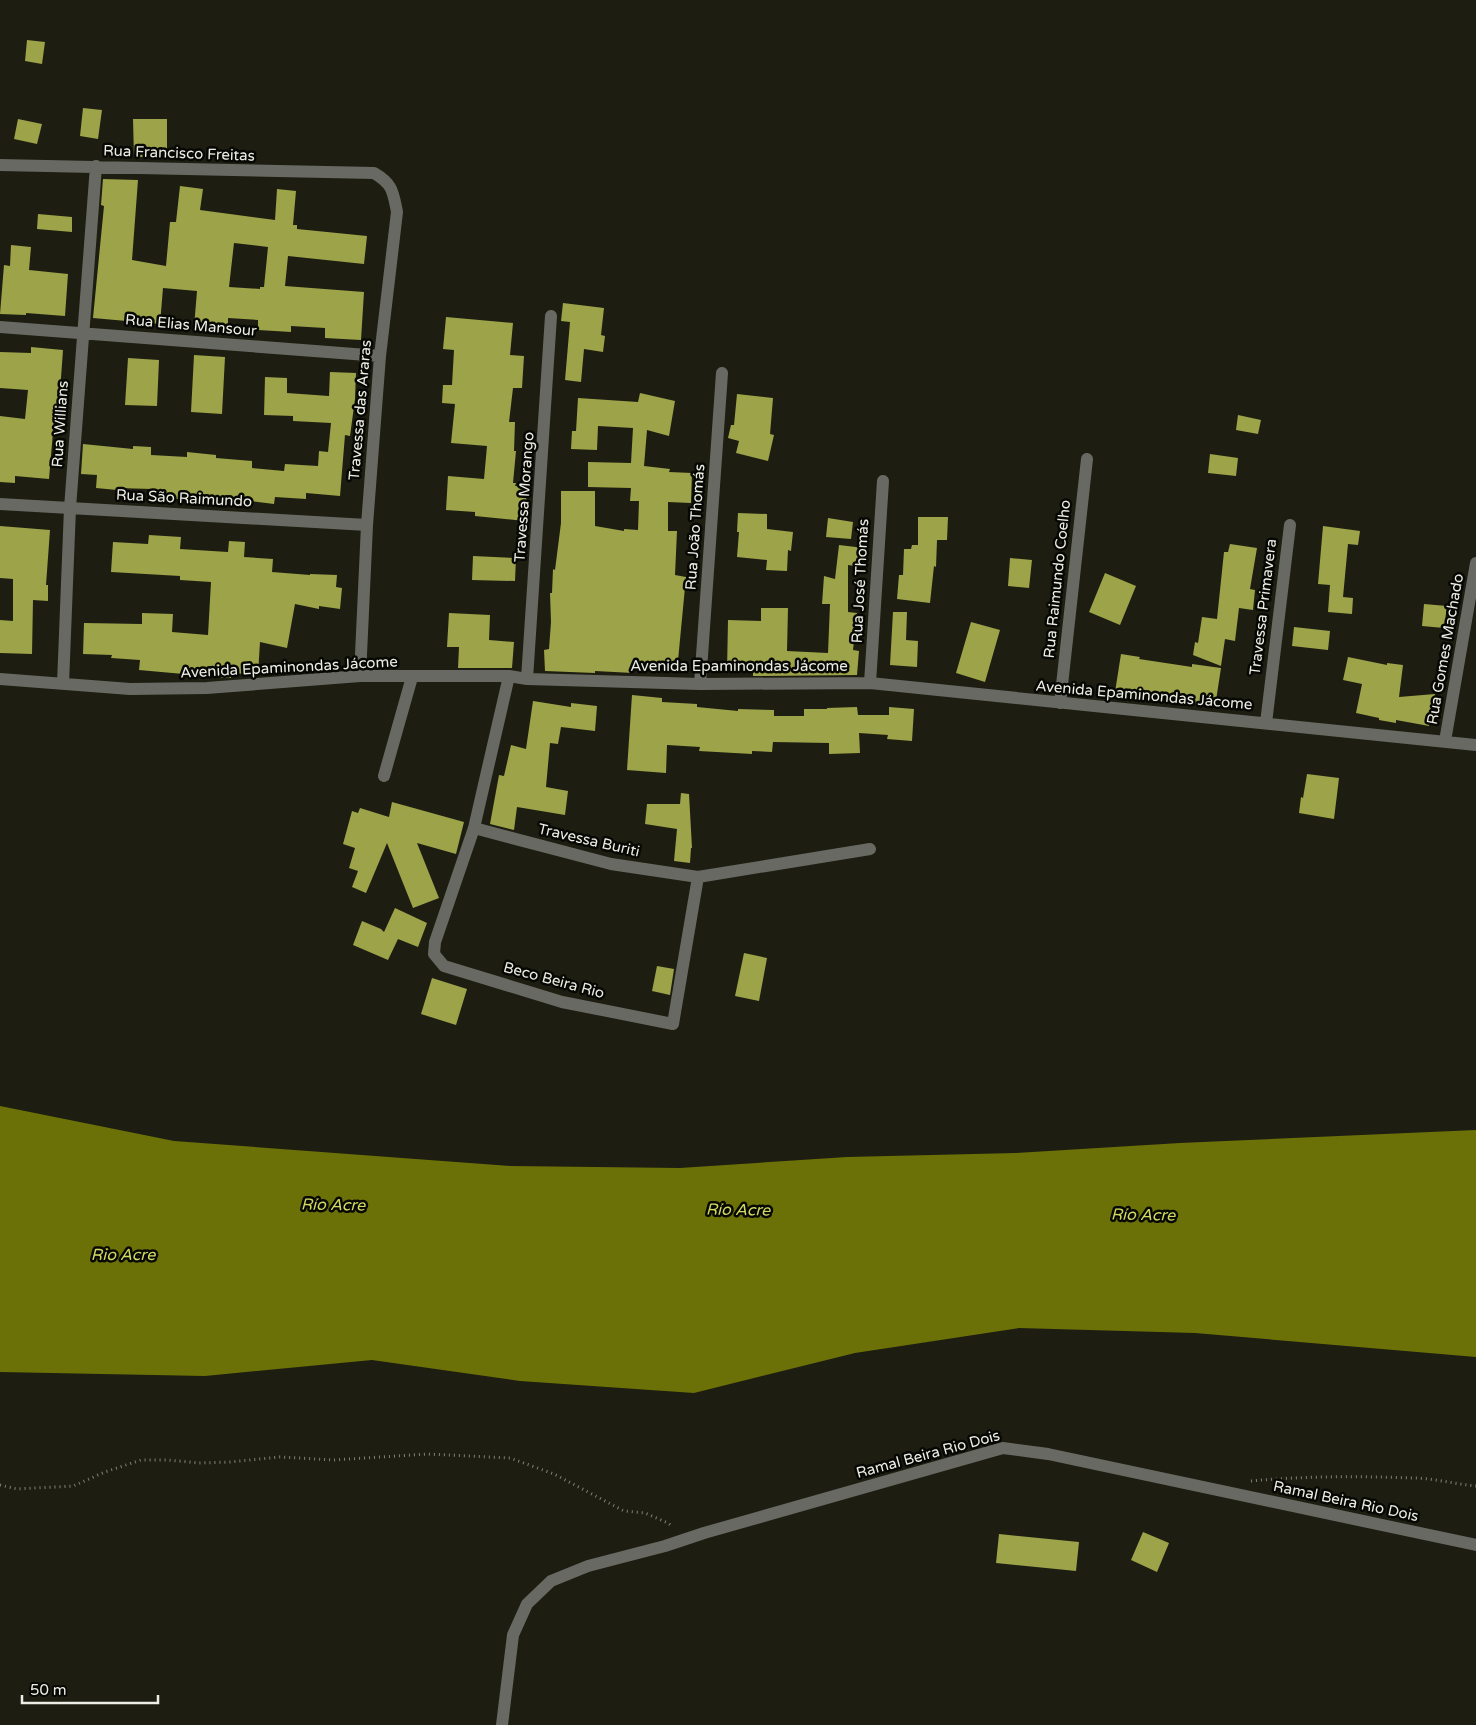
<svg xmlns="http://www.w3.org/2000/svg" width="1476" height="1725" viewBox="0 0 1476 1725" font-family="'Varela Round',sans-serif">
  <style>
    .water { fill: #6c7107 }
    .building { fill: #9da349; fill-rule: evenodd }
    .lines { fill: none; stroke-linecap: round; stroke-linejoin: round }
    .path { stroke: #818277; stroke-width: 3; stroke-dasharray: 1 4; stroke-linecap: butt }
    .minor { stroke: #686962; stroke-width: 12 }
    .labels { text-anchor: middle; stroke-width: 5; stroke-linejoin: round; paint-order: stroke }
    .street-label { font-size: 15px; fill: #ecede4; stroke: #070804 }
    .water-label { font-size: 16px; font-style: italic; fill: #d2da61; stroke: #070804 }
  </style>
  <rect width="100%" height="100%" fill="#1d1e11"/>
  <!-- water -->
  <path class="water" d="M0 1106 174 1141 510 1166 680 1168 847 1157 1016 1153 1180 1143 1476 1130V1357L1195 1333 1019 1328 855 1353 694 1393 520 1381 372 1360 205 1376 0 1372Z"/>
  <!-- building -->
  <path class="building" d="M27 40 45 42 42 64 25 61Z
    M83 108 102 110 98 139 80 136Z
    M18 119 42 124 37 144 14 139Z
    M133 119H167V157H134Z
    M103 179 138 180 132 260 166 266 170 222H176L180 186 203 189 200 210 275 220 277 189 296 191 293 225H297V229L367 236 364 264 288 256 285 286 364 292 361 340 325 338V328L291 326V332L258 330V320L228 318V329L194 327 197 291 163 288 160 324 93 318 104 206 101 205ZM234 243 268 247 264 287H260V289L229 287Z
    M38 214 72 217V232L37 229Z
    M11 245 31 247 29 270 68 274 65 316 26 313V315L0 314 4 265 10 266Z
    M563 303 604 308 601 335 605 336 603 352 584 349 581 382 565 380 570 322 561 321Z
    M446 317 513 323 510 355 524 356 522 388H513L509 422H515L514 451H516L513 483H516L515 486 527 487 525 521 475 516V512L446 510 448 476 484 479 487 446 451 443 455 404 442 403 443 385H452L454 350 443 349Z
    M31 347 63 350 58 420H54L49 479 15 476V483L0 482V416L25 419 28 390 0 388V352L31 353Z
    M194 355 225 357 222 414 191 412Z
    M128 358 159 360 157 406 125 405Z
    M330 372 356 373 355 399 350 436 345 435 340 496 306 493V499L275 497 274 504 249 501 248 505 152 497V489L117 488V490L96 488 97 475 81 474 83 444 133 449V446L151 447V455L187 457V452L216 455V458L252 461V468L284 471 285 464 318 466 319 451 328 452 331 423 293 421V416L264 415 265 377 287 378V393L329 396Z
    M640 393 675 401 669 436 647 430 644 466 670 469 669 472 692 473 691 503 668 502V531H677L675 575 686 577 677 671 633 666V673L595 671V673L545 671 544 650 549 649 551 622 550 593H552L553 569 555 570 561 523V491H595V526L624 531V529L638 530 639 501H630L631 488 588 487V462L631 463 633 428 598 426 597 450 571 449 572 431H576L578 398 638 402Z
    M737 394 773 398 770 434 774 435 768 461 736 453 739 441 728 438 731 425H734Z
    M1238 415 1261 420 1258 434 1236 430Z
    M1210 454 1238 458 1236 476 1208 473Z
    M738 513 767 514V529L793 532 791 551 788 550 787 571 766 570 767 560 737 557 739 532H737Z
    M918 517H948L947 540H937L936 567 934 566 930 603 897 599 899 575H903L904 549H911L912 545H918Z
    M828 518 853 522 851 539 826 537Z
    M0 526 50 530 46 585H48V601L33 600 32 654 0 653V620L13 621V579L0 578Z
    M1323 526 1360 531 1358 545 1348 544 1343 597 1353 598 1352 614 1328 612 1330 585 1318 584Z
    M149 535 181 537 180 549 228 552 229 541 245 542 244 557 273 559 272 572 310 575V574L337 575 336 587 342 588 340 609 319 606V609L295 604 287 648 260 642 258 675 231 673V678H228L139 670 140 660 111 658 112 655 83 654 84 623 142 624V613L173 614 172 632 208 635 211 582 180 580V576L111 572 113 542 148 544Z
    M1230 544 1257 548 1250 589 1255 590 1253 610 1239 608 1235 641 1225 639 1221 666 1193 655 1195 642 1198 643 1202 617 1217 619 1224 552H1228Z
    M839 545 864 548 862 567 848 565V612L857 613 853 650 859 651 857 675 753 676V672L727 671 728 620 761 621V608H788L787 651 828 653 830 604H822L824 576 835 579Z
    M473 556 516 558 515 581 472 580Z
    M1010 558 1032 560 1029 588 1008 586Z
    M1105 573 1136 586 1120 625 1089 612Z
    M1424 604 1447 606 1444 628 1422 626Z
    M893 612H907L906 640 918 641 917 667 890 665Z
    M449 613 490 615 489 640 514 642 512 668H458L459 647H447Z
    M971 622 1000 630 985 682 956 673Z
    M1294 627 1330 631 1328 650 1292 646Z
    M1121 654 1140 657 1139 659 1192 667V664L1221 668 1215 707 1187 703V698L1135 690 1134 695 1115 692Z
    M1348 657 1387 665V663L1403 665 1399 697 1435 694 1429 726 1396 720V723L1379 720V718L1356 713 1362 684 1343 680Z
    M632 695 662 698V702L697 704V707L738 711V709L774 710V716H804V709H827V708L857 707 858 715H889V707L914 709 912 741 887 739 888 735 859 733 860 753 829 754V743L773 742 772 752 752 751V754L699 751 700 747 667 745 666 773 627 770Z
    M533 701 571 707V703L597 706 595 731 561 727 558 744 550 743 546 787 568 791 565 815 517 807 514 830 490 824 499 775 504 776 511 745 526 749Z
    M1307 774 1339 778 1334 819 1299 813 1301 797 1303 798Z
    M681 793 689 794 692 848H691L690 863 674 861 677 829 645 824 647 804H680Z
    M392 802 464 822 456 854 417 843 439 898 413 908 387 843 366 893 352 887 358 871 349 868 355 848 343 844 352 811 358 813 360 808 389 817Z
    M395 908 427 923 418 947 398 939 388 960 353 945 362 921 381 929 384 932Z
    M744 953 767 958 759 1001 735 996Z
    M657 966 674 969 670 995 652 991Z
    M432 978 467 989 456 1025 421 1014Z
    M1143 1532 1169 1543 1157 1572 1131 1560Z
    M999 1534 1079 1542 1076 1571 996 1563Z"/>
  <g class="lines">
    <!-- path -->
    <path class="path" d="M1251 1481C1304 1476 1358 1476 1412 1478 1433 1478 1454 1484 1476 1486
      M0 1485 17 1489 73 1486 105 1472 141 1460H168L199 1463 230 1462 280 1457 334 1460 427 1454 510 1458 554 1474 624 1511 645 1513 668 1523 673 1527"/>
    <!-- minor -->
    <path class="minor" d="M0 165 374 173C393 184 393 192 397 212L380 356 367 525 360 676
      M0 327 380 356
      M0 504 367 525
      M509 676 474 828 435 942 434 954 444 966 562 1002 673 1024 698 877
      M0 679 130 689 207 688 360 676H509L527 679 700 684 870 683 1476 745
      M527 679 551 316
      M870 683 883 481
      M63 684 70 508 96 166
      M700 684 722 373
      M1060 703 1087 459
      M1266 723 1290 525
      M1445 741 1476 563
      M384 776 412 677
      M474 828 611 864 698 877 870 849
      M502 1725 513 1635 527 1604 551 1581 588 1566 665 1546 704 1533 1003 1448 1048 1454 1476 1545"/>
  </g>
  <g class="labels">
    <!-- street labels -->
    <g class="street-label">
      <text transform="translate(179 153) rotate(2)" y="5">Rua Francisco Freitas</text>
      <text transform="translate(191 325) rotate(5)" y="5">Rua Elias Mansour</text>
      <text transform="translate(360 410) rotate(-85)" y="5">Travessa das Araras</text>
      <text transform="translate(60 424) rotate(-86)" y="5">Rua Willians</text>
      <text transform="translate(524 497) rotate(-86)" y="5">Travessa Morango</text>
      <text transform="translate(184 498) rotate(3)" y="5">Rua São Raimundo</text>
      <text transform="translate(695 527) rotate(-86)" y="5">Rua João Thomás</text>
      <text transform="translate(1057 579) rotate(-84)" y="5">Rua Raimundo Coelho</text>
      <text transform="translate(860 581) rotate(-87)" y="5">Rua José Thomás</text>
      <text transform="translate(1263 607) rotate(-83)" y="5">Travessa Primavera</text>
      <text transform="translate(1445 649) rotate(-80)" y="5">Rua Gomes Machado</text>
      <text x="739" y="671">Avenida Epaminondas Jácome</text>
      <text transform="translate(289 667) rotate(-3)" y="5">Avenida Epaminondas Jácome</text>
      <text transform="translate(1144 695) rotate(5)" y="5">Avenida Epaminondas Jácome</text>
      <text transform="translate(589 840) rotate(13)" y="5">Travessa Buriti</text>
      <text transform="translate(554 980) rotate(15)" y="5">Beco Beira Rio</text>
      <text transform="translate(928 1454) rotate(-15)" y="5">Ramal Beira Rio Dois</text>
      <text transform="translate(1346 1501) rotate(12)" y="5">Ramal Beira Rio Dois</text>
    </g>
    <!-- water labels -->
    <g class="water-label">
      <text transform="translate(333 1204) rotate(1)" y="6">Río Acre</text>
      <text transform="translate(738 1209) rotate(1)" y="6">Río Acre</text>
      <text transform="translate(1143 1214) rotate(1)" y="6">Río Acre</text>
      <text x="123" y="1260">Rio Acre</text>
    </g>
  </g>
  <!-- scale -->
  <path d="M22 1695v8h136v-8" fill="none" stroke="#ecede4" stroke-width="2.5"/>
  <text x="30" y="1695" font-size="15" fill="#ecede4" stroke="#070804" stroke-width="4" paint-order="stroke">50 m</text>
</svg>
